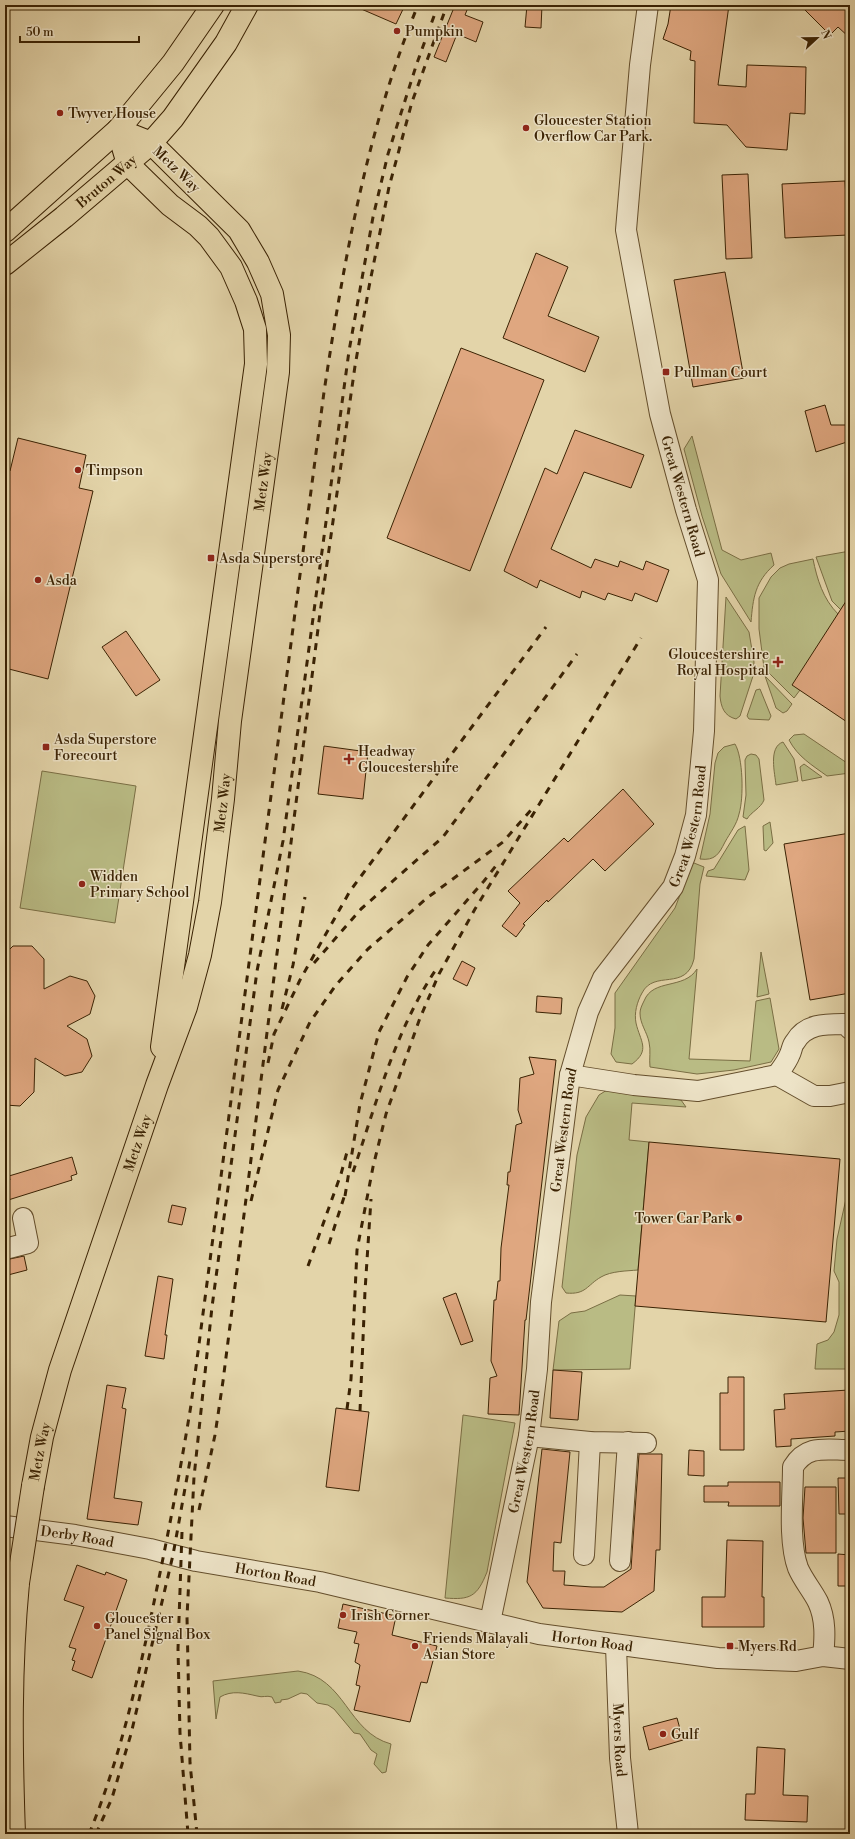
<svg xmlns="http://www.w3.org/2000/svg" width="855" height="1839" viewBox="0 0 855 1839" font-family="'Libre Bodoni',serif">
  <style>
    .green { fill: #b9bb84; stroke: #7a6e44 }
    .building { fill: #dfa780; stroke: #3a2203 }
    .lines { fill: none; stroke-linecap: round; stroke-linejoin: round }
    .minor-casing { stroke: #644e2c; stroke-width: 22 }
    .major-casing { stroke: #3a2203; stroke-width: 24 }
    .minor { stroke: #ede3c7; stroke-width: 20 }
    .major { stroke: #e3d4a9; stroke-width: 22 }
    .rail { stroke: #3a2203; stroke-width: 3; stroke-dasharray: 7 7; stroke-linecap: butt }
    .major-bridge-casing { stroke: #3a2203; stroke-width: 24; stroke-linecap: butt }
    .major-bridge { stroke: #e3d4a9; stroke-width: 22 }
    .poi-dot { fill: #8f2418; stroke: #ede3c7; stroke-width: 1.5 }
    .labels { text-anchor: middle; stroke-width: 3; stroke-linejoin: round; paint-order: stroke }
    .poi-label { font-size: 14px; fill: #3a2203; stroke: #ede3c7; text-anchor: start }
    .street-label { font-size: 14px; fill: #3a2203; stroke: #ede3c7 }
  </style>
  <rect width="100%" height="100%" fill="#e3d4a9"/>
  <filter id="stains"><feTurbulence type="fractalNoise" baseFrequency=".005" numOctaves="4"/><feColorMatrix values="0 0 0 0 .2 0 0 0 0 .09 0 0 0 0 .02 0 0 0 .5 -.17"/></filter>
  <radialGradient id="worn" r=".72"><stop offset=".6" stop-color="#630" stop-opacity="0"/><stop offset="1" stop-color="#630" stop-opacity=".3"/></radialGradient>
  <!-- green -->
  <path class="green" d="M692 436 722 550 741 560 771 553 774 565C755 582 753 598 751 622L721 574 702 516 684 449Z
    M850 551V596L841 610 832 601 816 557Z
    M813 559C817 579 823 599 838 614L800 690 794 698 764 668 759 629V598L771 577 780 568 789 564Z
    M726 597 749 632 754 662 753 676 740 716 736 719C724 716 721 707 720 696Z
    M765 676 792 704 787 711 783 713 776 708Z
    M760 689 771 716 769 720 749 719 747 716 756 690Z
    M804 734 850 765V773L827 776C812 765 798 757 789 740L794 735Z
    M783 742 794 759 798 781 776 785C775 774 768 747 783 742Z
    M735 744C743 757 744 798 739 814 737 824 730 833 725 842 719 854 715 861 700 859L710 814 715 763 718 753 724 747Z
    M751 754 756 755 759 759 764 800C761 808 751 812 747 819L743 817 746 795 745 760 747 756Z
    M804 764 822 777 802 781 800 767Z
    M42 771 136 786 115 923 20 908Z
    M770 822 773 843 766 851 764 850 763 826Z
    M745 826 749 870 745 880 706 876 708 871 714 869 738 830Z
    M694 863 704 867 700 884 694 959C686 992 654 969 642 993 637 1002 634 1013 636 1023 640 1041 651 1050 632 1064L616 1062 611 1054 615 1028V993L675 908 691 866Z
    M761 952 769 994 757 997Z
    M697 969 689 1059 750 1061 756 1001 770 998 779 1049 771 1062 734 1070 697 1074 650 1067C649 1059 651 1050 649 1042 647 1032 640 1024 640 1013 640 1009 642 1005 644 1001 653 978 684 990 697 969Z
    M607 1090 621 1091 681 1100 686 1107 632 1103 629 1140 649 1142 638 1270C627 1271 611 1271 601 1277 587 1285 586 1295 566 1293L562 1287 577 1155 586 1117 599 1095Z
    M850 1140V1369H815L817 1344 828 1340 834 1332 839 1315V1282L834 1271 837 1239 848 1190Z
    M620 1295 636 1296 630 1369 553 1370 559 1321 571 1313 585 1311Z
    M463 1415 515 1423 487 1572C477 1597 470 1600 445 1598Z
    M298 1671C346 1678 347 1732 391 1744L386 1772 382 1773 374 1764 377 1754 371 1750 360 1734 354 1733 334 1709 328 1705 317 1703 307 1694 301 1693 288 1699 281 1700V1702L275 1703 272 1697C266 1695 263 1698 257 1696 244 1693 232 1690 220 1697L216 1719 213 1681Z"/>
  <!-- building -->
  <path class="building" d="M352 5H405L396 24Z
    M455 5H469L465 15 483 22 476 42 457 34 446 62 434 57Z
    M527 5H542L541 28 525 27Z
    M671 5H729L718 85 746 87 747 65 806 67 805 114 790 113 787 150 746 147 727 125 694 123 695 61 690 60 691 51 663 39 668 24Z
    M800 5H842L850 14V38L838 27 830 35Z
    M748 174 752 258 726 259 722 175Z
    M845 181 848 235 785 238 782 184Z
    M536 253 568 267 548 316 599 337 585 372 503 338Z
    M725 272 744 378 693 387 674 280Z
    M461 348 544 380 470 571 387 538Z
    M825 405 831 425H850V441L816 452 805 411Z
    M575 430 644 455 631 488 584 472 551 549 591 568 595 559 618 567 620 561 643 570 646 561 669 570 657 602 635 593 632 601 608 593 605 600 582 591 580 598 540 580 537 588 504 571 545 468 557 474Z
    M18 438 86 455 79 488 93 491 48 679 5 668V470L10 471Z
    M850 595V724L792 685Z
    M126 631 160 680 136 696 102 647Z
    M324 746 368 752 363 799 318 794Z
    M623 789 654 824 605 871 593 859 548 902 547 900 523 924 525 925 516 937 502 926 520 903 508 891 564 838 568 842Z
    M850 833V993L810 1000 784 844Z
    M13 946H32L44 959V989L70 976 87 981 95 996 90 1014 67 1026 87 1039 92 1056 82 1072 65 1076 35 1058 34 1092 20 1106 5 1105V954Z
    M462 961 475 968 467 986 453 979Z
    M537 996 562 998 561 1014 536 1012Z
    M529 1057 556 1060 526 1320H525L519 1415 488 1414 490 1378 497 1376 491 1361 493 1319 494 1300H496L498 1281H500L501 1248 509 1185H507L508 1172H510L516 1125 522 1123 518 1110 520 1078 534 1074Z
    M649 1142 840 1159 826 1322 635 1306Z
    M72 1157 77 1174 71 1176 72 1180 5 1201V1181L10 1180 9 1176Z
    M172 1205 186 1208 182 1225 168 1222Z
    M24 1256 27 1270 8 1275 5 1260Z
    M158 1276 173 1279 165 1335H167L164 1359 145 1356Z
    M456 1293 473 1341 461 1345 443 1298Z
    M553 1370 582 1372 578 1420 550 1418Z
    M728 1377H744V1450H720V1393H728Z
    M107 1385 126 1388 122 1408 126 1409 114 1498 142 1502 138 1525 87 1519Z
    M849 1390 850 1431 835 1432V1436L791 1439V1446L776 1447 774 1410 785 1409 784 1394Z
    M336 1408 369 1412 359 1491 326 1487Z
    M542 1449 570 1452 561 1543 554 1542 553 1571H565L564 1585 592 1587H604L631 1569 639 1454H662L660 1550H656L654 1591 622 1612 543 1608 527 1582Z
    M689 1450 704 1451V1476L688 1475Z
    M838 1478H850V1514H839Z
    M728 1482H780V1506H728L729 1502H704V1486H728Z
    M805 1487H836V1553H806L803 1518Z
    M727 1540 763 1541 762 1597H764V1627H702V1597H725Z
    M838 1554 850 1555V1586H838Z
    M77 1565 105 1575 106 1572 127 1580 92 1678 72 1670 75 1661 72 1660 76 1649 69 1647 84 1607 64 1600Z
    M343 1604 396 1616 392 1635 437 1646 427 1683 421 1682 410 1722 354 1710 360 1686 356 1685 360 1665 355 1662 359 1644 354 1643 357 1632 338 1628Z
    M677 1718 683 1740 649 1750 643 1727Z
    M757 1747 785 1749 783 1795 808 1796 807 1822 745 1820 746 1794H755Z"/>
  <g class="lines">
    <defs>
      <g id="minor">
        <path d="M850 1029 846 1024C827 1024 806 1023 795 1042 792 1045 792 1050 790 1054 787 1062 782 1068 777 1075L814 1096H830L850 1092"/>
        <path d="M570 1075 634 1085 698 1091 777 1075"/>
        <path d="M5 1249 28 1243 23 1218"/>
        <path d="M529 1436 590 1442 646 1443"/>
        <path id="s1" d="M5 1526 75 1535 150 1549 196 1561 320 1582 539 1634 718 1658 796 1661 823 1656 850 1659"/>
        <path d="M584 1555 590 1442"/>
        <path d="M620 1561 628 1442"/>
        <path id="s2" d="M490 1622 529 1436 537 1369 541 1302 570 1075 588 1012 603 978 673 887 685 856 696 815 704 731 708 580 686 510 660 414 626 230 640 65 648 5"/>
        <path id="s3" d="M616 1646 620 1758 628 1834"/>
        <path d="M823 1656C825 1638 826 1619 818 1602 812 1590 803 1580 798 1568 788 1541 793 1496 793 1467 807 1444 826 1450 850 1450"/>
      </g>
      <g id="major">
        <path d="M118 130 128 164 170 205 198 226 209 237 231 267 246 301 255 329 256 364 162 1047"/>
        <path d="M5 231 118 130 173 63 213 5"/>
        <path id="s4" d="M5 264 64 217 151 143 173 118 226 43 247 5"/>
        <path id="s5" d="M33 1486 42 1437 60 1370 157 1085 186 1007 200 955 210 902 223 799 230 721 278 372 279 335 272 294 258 262 239 230 151 143 118 130"/>
        <path d="M14 1834C11 1749 10 1668 18 1583"/>
      </g>
    </defs>
    <!-- minor casing -->
    <use href="#minor" class="minor-casing"/>
    <!-- major casing -->
    <use href="#major" class="major-casing"/>
    <!-- minor -->
    <use href="#minor" class="minor"/>
    <!-- major -->
    <use href="#major" class="major"/>
    <!-- rail -->
    <path class="rail" d="M314 963 361 909 443 837 577 654
      M282 1009 293 965 305 897
      M268 1063 274 1034 300 980 350 891 546 627
      M353 1172C376 1104 396 1028 437 968
      M345 1196 360 1104 379 1032 407 977 428 945 484 881 498 863
      M251 1201 278 1090 310 1022 336 985 368 949 427 898 503 842 531 810
      M329 1244 346 1191
      M308 1266 341 1174 347 1152
      M347 1409 351 1379 357 1250 373 1167 386 1114 420 1018 439 974 475 909 641 638
      M360 1411 365 1291 371 1199
      M199 1510 215 1435 223 1381 320 613 355 366 369 287 389 187 412 102 447 5
      M182 1532 178 1649 180 1733 188 1834
      M89 1834C119 1761 137 1684 153 1607 167 1540 180 1473 191 1405L324 392C344 260 367 129 418 5
      M96 1834 112 1798 131 1734 173 1555 191 1455
      M197 1834 190 1763 187 1617 194 1477 212 1307 257 971 283 841 349 351 373 217 388 154 417 63 438 5"/>
    <defs>
      <path id="major-bridge" d="M18 1583 33 1486"/>
    </defs>
    <!-- major-bridge casing -->
    <use href="#major-bridge" class="major-bridge-casing"/>
    <!-- major-bridge -->
    <use href="#major-bridge" class="major-bridge"/>
  </g>
  <!-- markers -->
  <g class="poi-dot">
    <circle cx="397" cy="31" r="4"/>
    <circle cx="60" cy="113" r="4"/>
    <circle cx="526" cy="128" r="4"/>
    <rect x="662" y="368" width="8" height="8" rx="2"/>
    <circle cx="78" cy="470" r="4"/>
    <rect x="207" y="554" width="8" height="8" rx="2"/>
    <circle cx="38" cy="580" r="4"/>
    <path d="M776 656h4v4h4v4h-4v4h-4v-4h-4v-4h4z"/>
    <rect x="42" y="743" width="8" height="8" rx="2"/>
    <path d="M347 753h4v4h4v4h-4v4h-4v-4h-4v-4h4z"/>
    <circle cx="82" cy="884" r="4"/>
    <circle cx="739" cy="1218" r="4"/>
    <circle cx="343" cy="1615" r="4"/>
    <circle cx="97" cy="1626" r="4"/>
    <circle cx="415" cy="1646" r="4"/>
    <rect x="726" y="1642" width="8" height="8" rx="2"/>
    <circle cx="663" cy="1734" r="4"/>
  </g>
  <g class="labels">
    <!-- poi labels -->
    <g class="poi-label">
      <text x="405" y="36">Pumpkin</text>
      <text x="68" y="118">Twyver House</text>
      <text x="534" y="125">Gloucester Station<tspan x="534" dy="16">Overflow Car Park.</tspan></text>
      <text x="674" y="377">Pullman Court</text>
      <text x="86" y="475">Timpson</text>
      <text x="219" y="563">Asda Superstore</text>
      <text x="46" y="585">Asda</text>
      <text x="769" y="659" text-anchor="end">Gloucestershire<tspan x="769" dy="16">Royal Hospital</tspan></text>
      <text x="54" y="744">Asda Superstore<tspan x="54" dy="16">Forecourt</tspan></text>
      <text x="358" y="756">Headway<tspan x="358" dy="16">Gloucestershire</tspan></text>
      <text x="90" y="881">Widden<tspan x="90" dy="16">Primary School</tspan></text>
      <text x="731" y="1223" text-anchor="end">Tower Car Park</text>
      <text x="351" y="1620">Irish Corner</text>
      <text x="105" y="1623">Gloucester<tspan x="105" dy="16">Panel Signal Box</tspan></text>
      <text x="423" y="1643">Friends Malayali<tspan x="423" dy="16">Asian Store</tspan></text>
      <text x="738" y="1651">Myers Rd</text>
      <text x="671" y="1739">Gulf</text>
    </g>
    <!-- street labels -->
    <g class="street-label">
      <text transform="translate(177 169) rotate(44)" y="5">Metz Way</text>
      <text dy="5" stroke="none"><textPath href="#s4" startOffset="131">Bruton Way</textPath></text>
      <text dy="5" stroke="none"><textPath href="#s5" startOffset="1035">Metz Way</textPath></text>
      <text transform="translate(683 496) rotate(74)" y="5">Great Western Road</text>
      <text dy="5" stroke="none"><textPath href="#s5" startOffset="711">Metz Way</textPath></text>
      <text dy="5" stroke="none"><textPath href="#s2" startOffset="834">Great Western Road</textPath></text>
      <text dy="5" stroke="none"><textPath href="#s2" startOffset="498">Great Western Road</textPath></text>
      <text dy="5" stroke="none"><textPath href="#s5" startOffset="359">Metz Way</textPath></text>
      <text dy="5" stroke="none"><textPath href="#s2" startOffset="174">Great Western Road</textPath></text>
      <text dy="5" stroke="none"><textPath href="#s5" startOffset="35">Metz Way</textPath></text>
      <text dy="5" stroke="none"><textPath href="#s1" startOffset="73">Derby Road</textPath></text>
      <text dy="5" stroke="none"><textPath href="#s1" startOffset="275">Horton Road</textPath></text>
      <text dy="5" stroke="none"><textPath href="#s1" startOffset="599">Horton Road</textPath></text>
      <text dy="5" stroke="none"><textPath href="#s3" startOffset="94">Myers Road</textPath></text>
    </g>
  </g>
  <!-- margin -->
  <rect width="855" height="1839" fill="none" stroke="#e3d4a9" stroke-width="20"/>
  <rect x="6" y="6" width="843" height="1827" fill="none" stroke="#3a2203" stroke-width="2"/>
  <rect x="10" y="10" width="835" height="1819" fill="none" stroke="#3a2203"/>
  <!-- north arrow -->
  <g transform="translate(817 38) rotate(68)" stroke="#ede3c7" stroke-width="3" paint-order="stroke">
  <path d="M0-3L7 15L0 10L-7 15Z" fill="#3a2203"/>
  <text y="-6" font-size="11" font-weight="bold" text-anchor="middle" fill="#3a2203">N</text>
  </g>
  <!-- scale -->
  <path d="M20 36v6h119v-6" fill="none" stroke="#3a2203" stroke-width="2"/>
  <text x="26" y="36" font-size="12" fill="#3a2203" stroke="#ede3c7" stroke-width="3" paint-order="stroke">50 m</text>
  <rect width="100%" height="100%" filter="url(#stains)"/>
  <rect width="100%" height="100%" fill="url(#worn)"/>
</svg>
